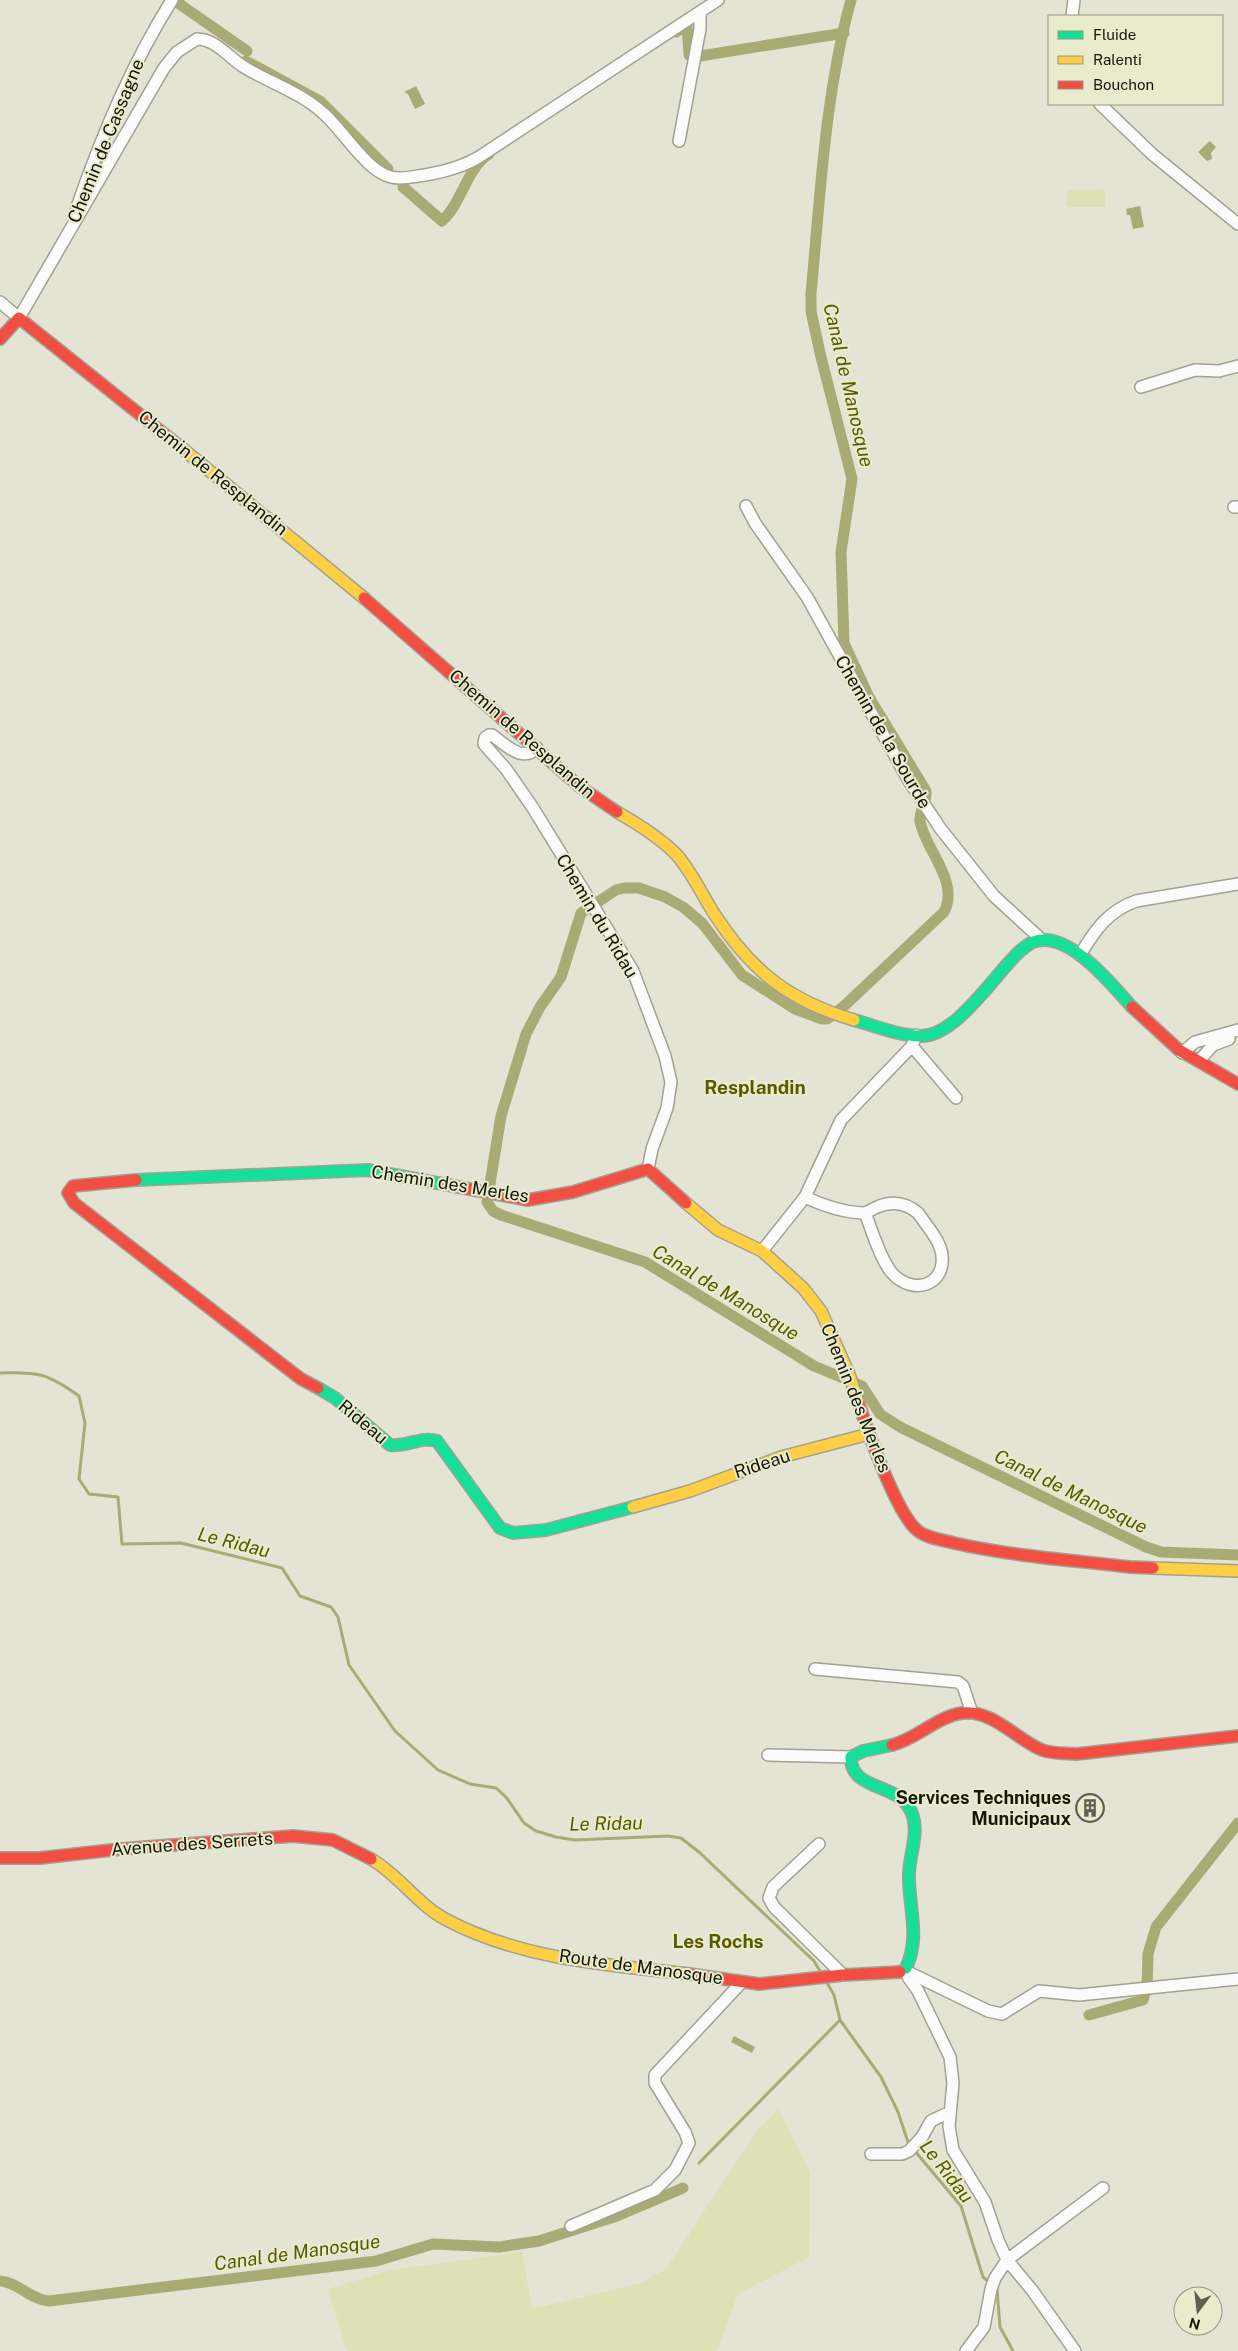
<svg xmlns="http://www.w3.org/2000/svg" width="1238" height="2351" viewBox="0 0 1238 2351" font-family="'Public Sans',sans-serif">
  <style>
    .green { fill: #dee1b5 }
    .water { fill: #a9ab74 }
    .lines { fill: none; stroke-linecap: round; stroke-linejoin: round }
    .stream { stroke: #a9ab74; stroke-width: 3 }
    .canal { stroke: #a9ab74; stroke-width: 11 }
    .street-casing { stroke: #a1a195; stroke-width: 14 }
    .fast-casing { stroke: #a1a195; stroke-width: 14 }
    .slow-casing { stroke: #a1a195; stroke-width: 14 }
    .jam-casing { stroke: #a1a195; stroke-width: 14 }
    .street { stroke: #fbfbf9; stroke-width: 11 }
    .fast { stroke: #16e098; stroke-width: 11 }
    .slow { stroke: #ffcf43; stroke-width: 11 }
    .jam { stroke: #f24e42; stroke-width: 11 }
    .labels { text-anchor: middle; stroke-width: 4; stroke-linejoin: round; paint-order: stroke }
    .street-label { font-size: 18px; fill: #16160b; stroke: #e9ebcd }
    .poi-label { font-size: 18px; font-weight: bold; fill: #16160b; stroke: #e9ebcd; text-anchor: end }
    .water-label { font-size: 19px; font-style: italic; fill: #595a00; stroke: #e9ebcd }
    .neighbourhood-label { font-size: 19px; font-weight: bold; fill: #585a00; stroke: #e9ebcd }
  </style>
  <rect width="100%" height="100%" fill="#e3e4d4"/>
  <!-- green -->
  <path class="green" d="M1105 189V207H1067V190Z
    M779 2109 810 2172 809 2257 738 2294 717 2351H347L328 2289 390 2270 522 2252 532 2309 641 2283 666 2269 759 2128Z"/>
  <!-- water -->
  <path class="water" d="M416 86 425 104 415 109 408 94 404 92Z
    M1210 141 1216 147 1211 153 1212 159 1207 161 1198 152Z
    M1140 206 1144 227 1133 229 1130 215H1127L1126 209Z
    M734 2036 755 2047 752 2053 731 2042Z"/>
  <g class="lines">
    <!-- stream -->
    <path class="stream" d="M0 1373C39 1372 47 1373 79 1396L85 1423 79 1479 89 1494 118 1497 122 1544 181 1543 282 1568 300 1596 331 1607 338 1617 349 1665 395 1731 438 1770 470 1784 496 1788 506 1797 524 1823 536 1831 556 1837 575 1840 668 1836 681 1838 699 1852 814 1961 820 1971
      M826 1981 834 1995 840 2020 881 2077 898 2112 909 2145
      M914 2150 961 2206 983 2277 989 2282
      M699 2163 840 2020
      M994 2286 997 2289 1000 2327 1013 2351"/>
    <!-- canal -->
    <path class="canal" d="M179 0 178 3 247 51
      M851 0C825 93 820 198 811 294V311L820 353 852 479 841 552 844 643 869 697 926 791C927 802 919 810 920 821 925 850 960 881 944 912L843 1007 827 1019H822L795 1009 742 975 702 923 683 907 665 897 639 888H624L616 890 581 913 561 977 540 1007 526 1034 501 1116 487 1202 493 1211 501 1215 645 1262 814 1366 862 1386 880 1414 900 1427 1146 1547 1161 1552 1238 1555
      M676 32 687 25 689 55
      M700 56 844 33
      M246 61 320 101 388 169
      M403 187 442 221C462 203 466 169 489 154
      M1089 2015 1143 2000 1147 1986 1148 1954 1156 1927 1238 1823
      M0 2281C18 2282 31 2300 49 2301L376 2261 433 2244 499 2247 539 2241 617 2216 683 2188"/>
    <defs>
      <path id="street" d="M1072 16 1074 0
        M1100 104 1152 154 1238 224
        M679 141 700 29V13
        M76 210C101 137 131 65 172 0
        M0 302 19 318 164 68 177 52 197 39C216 39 229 58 244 67 270 83 300 92 323 113 343 130 366 171 391 177 402 180 415 176 425 175 443 172 464 166 479 157L718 0
        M1141 387 1195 370 1219 371 1238 366
        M746 506 755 523 807 597 909 781 940 828 994 896 1042 940
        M1234 507H1238
        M537 748C522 763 506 745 492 735H489L485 738 484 744 506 769 533 808 633 971 665 1056 671 1082 667 1108 652 1149 648 1169
        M1080 955C1095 930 1108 911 1136 901L1238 884
        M912 1046 956 1098
        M1182 1053 1195 1042 1238 1030
        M1199 1061 1213 1045 1229 1039
        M805 1197C824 1206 842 1212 862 1213 868 1213 872 1209 877 1207 891 1201 905 1202 918 1213 926 1225 941 1241 942 1256 945 1287 911 1295 892 1273 880 1259 872 1230 865 1213
        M762 1251 805 1197 841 1120 912 1046 916 1035
        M815 1669 958 1682 963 1686 972 1713
        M768 1755 851 1757
        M819 1844 773 1887 769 1898 774 1907 843 1975
        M910 1973 988 2011 1002 2014 1039 1991 1079 1995 1238 1979
        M908 1977 918 1991 950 2057 953 2083 949 2126 953 2150 985 2202 998 2240 1007 2260 1032 2290 1075 2351
        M871 2154H902L909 2151 922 2137 931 2121 950 2112
        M571 2226 655 2190 675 2170 689 2143 685 2132 655 2083V2075L742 1982
        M966 2351 984 2327 991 2289 995 2278 1007 2260 1103 2188"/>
      <path id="fast" d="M854 1020C876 1026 899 1036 921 1036 957 1036 994 975 1020 951 1024 948 1028 944 1033 942 1068 929 1111 984 1132 1007
        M136 1180 368 1170 448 1185
        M318 1388 335 1398 390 1445C407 1447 421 1436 437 1441L500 1528 513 1533 546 1530 633 1507
        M892 1745 863 1751 851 1757C850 1789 892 1783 908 1806 922 1826 910 1851 909 1873 908 1906 921 1936 906 1968"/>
      <path id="slow" d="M183 449 364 598
        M617 812C638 824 659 837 676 854 692 872 702 895 715 915 752 972 790 1001 854 1020
        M686 1203 718 1230 762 1251 803 1288 821 1311 849 1374 859 1404
        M633 1507 690 1491 781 1457 869 1434
        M1153 1568 1238 1571
        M371 1859C399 1875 417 1904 445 1919 519 1959 607 1965 689 1974"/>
      <path id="jam" d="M0 339 19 318 183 449
        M364 598 579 786 617 812
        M1132 1007 1179 1050 1238 1084
        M136 1180 73 1186 68 1193 74 1203 301 1379 318 1388
        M448 1185 528 1200 573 1192 648 1169 686 1203
        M859 1404C868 1432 897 1515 918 1531 927 1538 942 1540 954 1543 1011 1556 1071 1560 1130 1567L1153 1568
        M892 1745C917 1739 936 1717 962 1713 992 1709 1017 1740 1042 1750 1053 1754 1066 1753 1077 1754L1238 1736
        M0 1858H40L121 1849 293 1836 333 1840 371 1859
        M689 1974 759 1984 843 1975 900 1972"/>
    </defs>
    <!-- street casing -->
    <use href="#street" class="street-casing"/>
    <!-- fast casing -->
    <use href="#fast" class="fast-casing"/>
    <!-- slow casing -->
    <use href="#slow" class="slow-casing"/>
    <!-- jam casing -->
    <use href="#jam" class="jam-casing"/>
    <!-- street -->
    <use href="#street" class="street"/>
    <!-- fast -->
    <use href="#fast" class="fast"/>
    <!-- slow -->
    <use href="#slow" class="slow"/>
    <!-- jam -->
    <use href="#jam" class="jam"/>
  </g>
  <!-- icons -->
  <defs>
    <symbol id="building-ring" viewBox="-11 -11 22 22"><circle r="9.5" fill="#e9ebcd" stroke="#5e5e51" stroke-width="1.5"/><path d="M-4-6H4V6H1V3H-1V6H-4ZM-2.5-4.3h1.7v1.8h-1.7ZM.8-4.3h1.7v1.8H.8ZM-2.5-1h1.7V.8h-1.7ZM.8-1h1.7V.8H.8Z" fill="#5e5e51"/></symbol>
  </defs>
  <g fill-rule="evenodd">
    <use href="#building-ring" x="1074" y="1792" width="32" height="32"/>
  </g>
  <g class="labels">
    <!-- street labels -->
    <g class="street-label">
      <text transform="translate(106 141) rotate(-68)" y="6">Chemin de Cassagne</text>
      <text transform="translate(213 473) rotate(39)" y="6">Chemin de Resplandin</text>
      <text transform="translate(883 732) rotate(60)" y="6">Chemin de la Sourde</text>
      <text transform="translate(522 734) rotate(41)" y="6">Chemin de Resplandin</text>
      <text transform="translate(597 916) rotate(59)" y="6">Chemin du Ridau</text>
      <text transform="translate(450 1184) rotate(9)" y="6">Chemin des Merles</text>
      <text transform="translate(856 1398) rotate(68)" y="6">Chemin des Merles</text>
      <text transform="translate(363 1422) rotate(40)" y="6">Rideau</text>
      <text transform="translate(762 1464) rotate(-18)" y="6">Rideau</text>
      <text transform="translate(192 1844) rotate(-4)" y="6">Avenue des Serrets</text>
      <text transform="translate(641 1967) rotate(8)" y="6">Route de Manosque</text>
    </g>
    <!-- poi labels -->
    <g class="poi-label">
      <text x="1071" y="1804">Services Techniques<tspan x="1071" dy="21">Municipaux</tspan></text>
    </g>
    <!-- water labels -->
    <g class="water-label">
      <text transform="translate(849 385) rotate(77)" y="7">Canal de Manosque</text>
      <text transform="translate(726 1292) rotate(31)" y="7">Canal de Manosque</text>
      <text transform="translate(1071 1491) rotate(26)" y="7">Canal de Manosque</text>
      <text transform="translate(234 1542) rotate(14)" y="7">Le Ridau</text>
      <text transform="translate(606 1823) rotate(-1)" y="7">Le Ridau</text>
      <text transform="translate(947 2171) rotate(52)" y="7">Le Ridau</text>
      <text transform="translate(297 2252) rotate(-8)" y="7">Canal de Manosque</text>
    </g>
    <!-- neighbourhood labels -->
    <g class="neighbourhood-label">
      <text x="755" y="1094">Resplandin</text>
      <text x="718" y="1948">Les Rochs</text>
    </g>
  </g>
  <!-- legend -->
  <rect x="1048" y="15" width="175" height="90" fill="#e9ebcd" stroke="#95967f"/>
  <rect x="1058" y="31" width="25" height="8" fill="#16e098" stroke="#95967f"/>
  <text x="1093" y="40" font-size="15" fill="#16160b">Fluide</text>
  <rect x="1058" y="56" width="25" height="8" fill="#ffcf43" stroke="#95967f"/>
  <text x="1093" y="65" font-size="15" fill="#16160b">Ralenti</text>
  <rect x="1058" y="81" width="25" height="8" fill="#f24e42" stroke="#95967f"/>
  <text x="1093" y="90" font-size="15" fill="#16160b">Bouchon</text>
  <!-- north arrow -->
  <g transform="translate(1198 2311) rotate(195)"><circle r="24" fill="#e9ebcd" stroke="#95967f"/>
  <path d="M0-4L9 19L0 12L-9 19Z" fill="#5e5e51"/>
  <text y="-8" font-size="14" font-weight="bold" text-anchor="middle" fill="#16160b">N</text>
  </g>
</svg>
